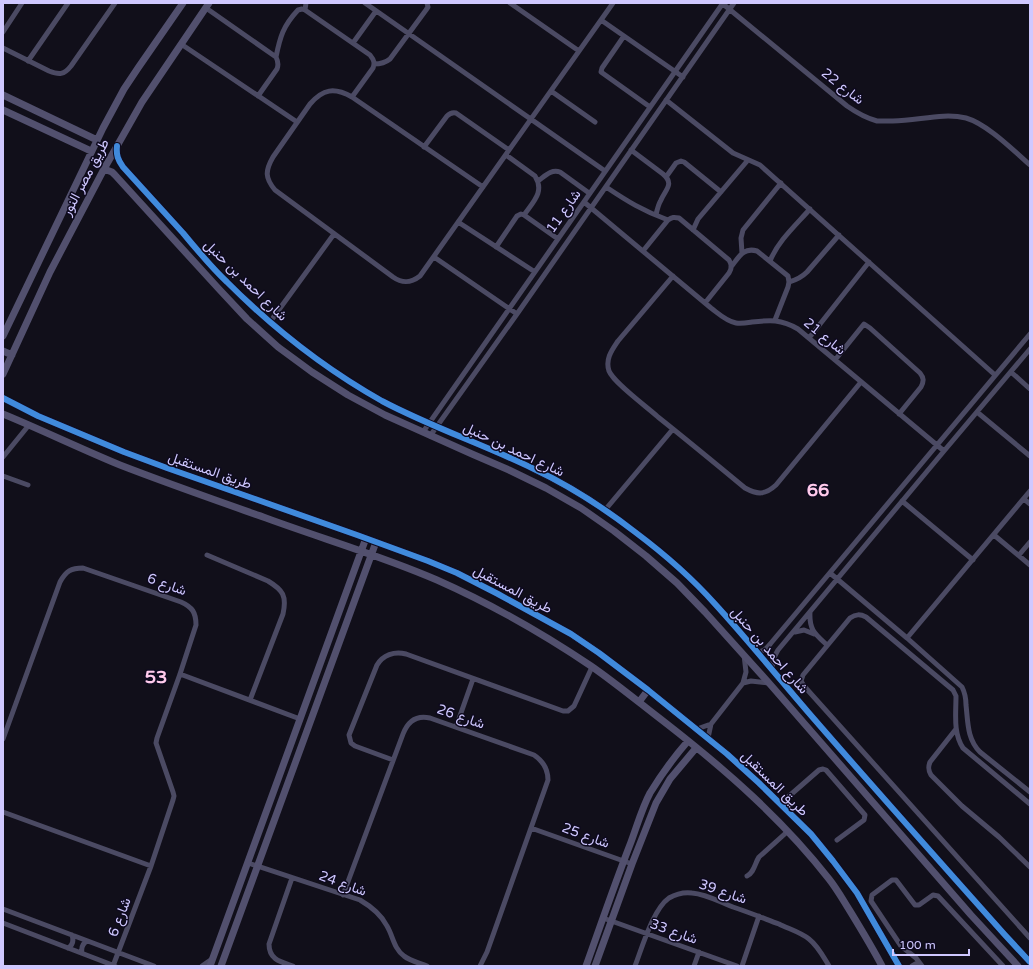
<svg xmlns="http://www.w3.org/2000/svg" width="1033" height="969" viewBox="0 0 1033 969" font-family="'Varela Round',Vazirmatn,sans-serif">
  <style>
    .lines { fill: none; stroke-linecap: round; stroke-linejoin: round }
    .street { stroke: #4b4a63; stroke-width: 5 }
    .secondary { stroke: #52506e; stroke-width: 7 }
    .cycleway-casing { stroke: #0e0a1f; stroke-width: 8 }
    .cycleway { stroke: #408adc; stroke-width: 6 }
    .labels { text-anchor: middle; stroke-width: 3; stroke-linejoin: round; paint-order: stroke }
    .street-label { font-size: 14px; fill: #cfc8ff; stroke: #0e0a1f }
    .district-label { font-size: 18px; font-weight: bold; fill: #ffcaeb; stroke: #0e0a1f }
  </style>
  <rect width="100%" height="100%" fill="#110f1a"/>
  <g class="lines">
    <!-- street -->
    <path class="street" d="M365 3 605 171
      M510 3 579 51
      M723 4 847 106C857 113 866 118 877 121 881 121 886 121 890 121 915 122 941 112 966 118 987 124 1013 150 1030 165
      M206 8 276 57C278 61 279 64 277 69L258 96
      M305 10 306 3
      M601 20 683 77
      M3 32 22 3
      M624 36 602 68 601 72 650 107
      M353 43 376 11
      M181 44 297 122
      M3 48 49 71C59 75 64 75 71 66L115 3
      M276 57C280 37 283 26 298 10L302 9 305 10 370 55C374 60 375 63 373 68L352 97
      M28 61 68 3
      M374 64C381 64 385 63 390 59L426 10 428 7 427 3
      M551 91 595 122
      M666 100 733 153 760 165 995 375
      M424 147 447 116C450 113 452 112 456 113L509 150
      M631 150 663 174C675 184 665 190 661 200 658 205 657 210 656 215
      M506 155 535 176C545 192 533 202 524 215
      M666 177 676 163 681 161 684 162 721 192
      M538 181C545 176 551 169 560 172L589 193
      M483 187 352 97C334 87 323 89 310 104L273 157C265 171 265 178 275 190L393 277C403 284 411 283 420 276L613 3
      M606 187C627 201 643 211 668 220
      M584 202 711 308C719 314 726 321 736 323 741 324 746 323 752 322 770 320 781 319 798 329L944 451
      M458 222 535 272
      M693 230 698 219 748 160
      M496 247 517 216 521 214 524 215 558 239
      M643 251 668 220C672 217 674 217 679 218L729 260C732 265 732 268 729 273L705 303
      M742 253 741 238 743 230 781 183
      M434 257 517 314
      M770 261C778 241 796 225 810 209
      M731 267C739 257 743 247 757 251L788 276 789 282 788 287 775 320
      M673 276 618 341C612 350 605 359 609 371 614 383 647 407 658 417 687 440 716 464 745 488 758 495 765 495 776 485L861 382
      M789 282C796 280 802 277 807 272L839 235
      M270 322 334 234
      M809 338 869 262
      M835 360 864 324 870 328 920 373C924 378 924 381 921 387L899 414
      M1011 372 1030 389
      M977 412 1030 456
      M423 432 723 3
      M430 436 517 314 734 3
      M3 457 29 425
      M3 476 28 485
      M1024 499 1030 504
      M902 501 973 560
      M605 510 673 429
      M994 535 1030 565
      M207 555 268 581C283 590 287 596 283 614L250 700
      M1019 555 1030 542
      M830 573 907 638 962 687C965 693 966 698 966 705 968 722 967 739 980 752L1030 792
      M810 612C809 630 815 634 827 645
      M795 632 804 630 814 634
      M907 638 1030 491
      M755 651C763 653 766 649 771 643L1030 334
      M773 671C771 663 774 657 778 650L944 451 1030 349
      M180 674 300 719
      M743 683 751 681 769 683
      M456 727 473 679
      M697 729 711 724
      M956 729 930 762C928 767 928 770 931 775L962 806 999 837 1030 867
      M708 738 711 724 743 683 746 672 744 655
      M3 739 60 582C66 571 71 568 83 568L181 602C192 607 196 612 196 625L180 674 157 738 156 743 173 792 174 796 173 800 151 866 113 966
      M393 760 355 746 351 743 349 735 377 665C383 655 394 651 406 654L563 711H568L574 706 592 667
      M780 804 819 770 823 769 826 770 865 815 864 820 837 840
      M1030 804 963 748C953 733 956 714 956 696L953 690 866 617C860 614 856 614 850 618L803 675 801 681 804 686 1030 938
      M3 812 151 866
      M531 828 632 864
      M248 863 360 900C372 907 381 914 387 926 393 936 394 949 404 956 410 961 420 963 427 966
      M747 876C754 873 755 863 759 857L788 831
      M292 878 269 944C269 960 281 962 293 966
      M343 895 403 734C408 721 417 715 430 718L534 755C543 761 548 769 548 780L487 952 480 966
      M3 909 154 966
      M603 918 737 966
      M3 923 115 966
      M68 948C73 945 74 941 72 935
      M82 953C81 948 82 944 87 941
      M202 966 212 959
      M635 966C642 948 653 909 669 898 676 894 684 892 692 893 706 894 720 902 733 907 748 912 763 918 779 924 789 929 800 932 809 939 818 946 823 956 829 966
      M694 966 699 952
      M742 966 759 916
      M912 966 919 962
      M922 966 916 958 901 946 871 901 872 895 892 880H896L915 905H919L933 895 938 896 1003 966"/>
    <!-- secondary -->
    <path class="secondary" d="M3 95 97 140
      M3 110 91 151
      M117 146C116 155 118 160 123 167 143 189 163 211 183 233 197 250 211 267 227 282 273 328 325 369 382 401 431 427 485 445 534 469 570 486 604 508 635 532 663 553 691 577 715 604 747 639 777 676 808 712 873 787 939 861 1005 935L1030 962
      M104 169 112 172 115 175 218 288 247 319 278 347 312 372 348 395 385 415 472 454 509 470 546 488 581 508 614 531 646 556 677 583 705 612 769 683 971 915 1018 966
      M3 336 103 128 124 89 138 68 183 3
      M3 351 12 355
      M3 374 50 272 104 169 142 102 209 3
      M3 398 38 416 124 452 167 468 357 535 428 561 457 573 498 594 571 634 599 653 648 690 727 754 759 783 811 834 833 861 857 893 899 966
      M3 414C42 430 81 449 120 465 169 484 218 501 266 518 323 539 382 556 437 580 491 604 542 633 591 666 617 684 642 705 667 724 726 770 783 820 829 879 837 889 843 900 850 911 861 929 872 947 882 966
      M639 702 648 690
      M210 966 366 538
      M221 966 376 542
      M586 966C601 924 615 883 631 842 637 826 642 808 650 793 661 775 674 757 688 741
      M595 966 632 864 656 803 670 779 696 748"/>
    <defs>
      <path id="cycleway" d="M117 146C116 155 118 160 123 167 143 189 163 211 183 233 197 250 211 267 227 282 273 328 325 369 382 401 431 427 485 445 534 469 570 486 604 508 635 532 663 553 691 577 715 604 747 639 777 676 808 712 873 787 939 861 1005 935L1030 962
        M3 398 38 416 124 452 167 468 357 535 428 561 457 573 498 594 571 634 599 653 648 690 727 754 759 783 811 834 833 861 857 893 899 966"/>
    </defs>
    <!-- cycleway casing -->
    <use href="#cycleway" class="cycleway-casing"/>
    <!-- cycleway -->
    <use href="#cycleway" class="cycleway"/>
  </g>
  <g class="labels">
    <!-- street labels -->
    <g class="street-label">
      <text transform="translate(843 86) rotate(38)" y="5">شارع 22</text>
      <text transform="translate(85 177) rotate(-62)" y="5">طريق مصر النور</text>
      <text transform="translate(563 211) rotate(-55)" y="5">شارع 11</text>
      <text transform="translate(246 280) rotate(44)" y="5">شارع احمد بن حنبل</text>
      <text transform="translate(825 336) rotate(39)" y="5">شارع 21</text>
      <text transform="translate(514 449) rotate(25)" y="5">شارع احمد بن حنبل</text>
      <text transform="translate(210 470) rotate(19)" y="5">طريق المستقبل</text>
      <text transform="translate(167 584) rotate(20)" y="5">شارع 6</text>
      <text transform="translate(513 589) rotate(28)" y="5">طريق المستقبل</text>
      <text transform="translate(770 650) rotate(49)" y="5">شارع احمد بن حنبل</text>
      <text transform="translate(461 716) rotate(19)" y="5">شارع 26</text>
      <text transform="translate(775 783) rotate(44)" y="5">طريق المستقبل</text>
      <text transform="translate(586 835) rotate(20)" y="5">شارع 25</text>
      <text transform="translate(343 883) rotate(20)" y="5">شارع 24</text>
      <text transform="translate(723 891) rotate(19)" y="5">شارع 39</text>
      <text transform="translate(119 917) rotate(-69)" y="5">شارع 6</text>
      <text transform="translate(674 931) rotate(20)" y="5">شارع 33</text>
    </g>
    <!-- district labels -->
    <g class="district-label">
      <text x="818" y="496">66</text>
      <text x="156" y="683">53</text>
    </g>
  </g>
  <!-- border -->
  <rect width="1033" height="969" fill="none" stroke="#cfc8ff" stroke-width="8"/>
  <!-- scale -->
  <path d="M893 949v6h76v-6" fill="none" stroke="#cfc8ff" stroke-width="2"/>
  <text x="899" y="949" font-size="12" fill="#cfc8ff" stroke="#0e0a1f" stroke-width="3" paint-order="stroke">100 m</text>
</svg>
